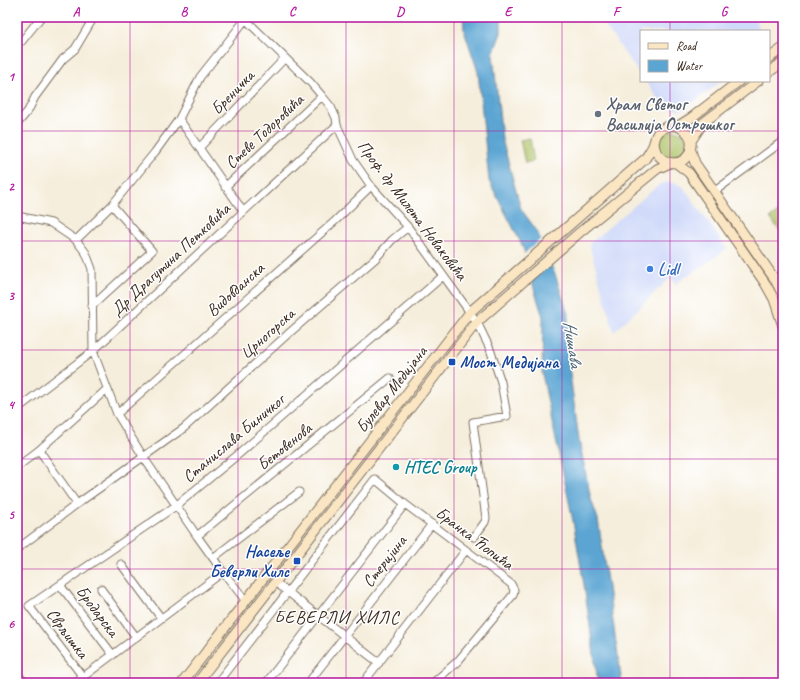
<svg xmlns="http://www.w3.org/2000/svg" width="800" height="700" viewBox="0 0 800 700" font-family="Caveat,sans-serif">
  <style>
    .built { fill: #d0daf9 }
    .green { fill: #adc266; stroke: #747642 }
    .water { fill: #5ba5d3; stroke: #4b6878 }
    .pier { fill: #f6eedc }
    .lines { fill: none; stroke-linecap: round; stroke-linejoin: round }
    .street-casing { stroke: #7c6f60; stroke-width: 9 }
    .secondary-casing { stroke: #7c6f60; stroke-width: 11 }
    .street { stroke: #fff; stroke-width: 7 }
    .secondary { stroke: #fbe6c4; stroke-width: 9 }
    .grid { fill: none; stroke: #b5179e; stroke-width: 1; stroke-opacity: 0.55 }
    .worship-dot { fill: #6b7280; stroke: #fff; stroke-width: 1.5 }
    .shop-dot { fill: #3f7fe0; stroke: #fff; stroke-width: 1.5 }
    .transit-dot { fill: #1a4fb4; stroke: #fff; stroke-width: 1.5 }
    .culture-dot { fill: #0f9aa8; stroke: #fff; stroke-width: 1.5 }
    .labels { text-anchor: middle; stroke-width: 3; stroke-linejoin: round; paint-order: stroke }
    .street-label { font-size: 17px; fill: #3b2a1e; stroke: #fff }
    .worship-label { font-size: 17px; font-weight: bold; fill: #5b616d; stroke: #fff; text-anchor: start }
    .shop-label { font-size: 17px; font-weight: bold; fill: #366cbe; stroke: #fff; text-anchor: start }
    .transit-label { font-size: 17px; font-weight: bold; fill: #164399; stroke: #fff; text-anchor: start }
    .culture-label { font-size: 17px; font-weight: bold; fill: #0d838f; stroke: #fff; text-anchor: start }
    .water-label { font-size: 18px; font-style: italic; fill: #49616f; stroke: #fff }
    .neighbourhood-label { font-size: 18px; letter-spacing: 1px; fill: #3b2a1e; stroke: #fff }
    .neatline { fill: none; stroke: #b5179e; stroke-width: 1.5 }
    .grid-label { font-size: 13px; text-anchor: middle; font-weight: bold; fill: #b5179e }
  </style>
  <rect width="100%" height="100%" fill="#fff"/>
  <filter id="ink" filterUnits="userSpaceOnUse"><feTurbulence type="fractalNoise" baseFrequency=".025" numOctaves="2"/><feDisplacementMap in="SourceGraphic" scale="8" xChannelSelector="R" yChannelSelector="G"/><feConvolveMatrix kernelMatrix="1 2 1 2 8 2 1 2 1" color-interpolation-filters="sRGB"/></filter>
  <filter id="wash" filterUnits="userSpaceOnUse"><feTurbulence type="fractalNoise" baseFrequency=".012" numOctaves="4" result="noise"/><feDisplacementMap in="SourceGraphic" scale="16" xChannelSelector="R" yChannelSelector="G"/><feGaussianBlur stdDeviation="0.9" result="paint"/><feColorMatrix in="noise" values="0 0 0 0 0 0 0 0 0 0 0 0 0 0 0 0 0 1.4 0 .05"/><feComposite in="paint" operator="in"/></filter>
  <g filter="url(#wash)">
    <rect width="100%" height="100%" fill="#f6eedc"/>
    <!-- built -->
    <path class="built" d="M599 17H755L760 31H641V76Z
      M645 81H722L689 105 680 110 668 108 661 103Z
      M668 182 676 183 684 188 727 249 675 284 671 277 614 332 589 244 660 184Z"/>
    <!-- green -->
    <path class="green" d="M659 144a14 14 0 1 1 28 0a14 14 0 1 1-28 0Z
      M530 138 534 161 525 163 520 140Z
      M783 209V235L770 218Z"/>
    <!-- water -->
    <path class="water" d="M463 17H501V33L493 54 502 139 521 209 537 231 556 277 568 314 569 366 579 440 591 499 598 519 622 683H598L584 585 573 521 542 374 543 317 535 292 523 247 489 181 478 72 464 30Z"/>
    <!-- pier -->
    <path class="pier" d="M542 238 552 262 530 281 523 255Z"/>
  </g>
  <g filter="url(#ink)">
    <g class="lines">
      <defs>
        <path id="street" d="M243 17 310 82 322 96 331 107 336 118 337 125 353 160 371 186 408 227 477 322 490 349 501 382 507 416 473 422 486 518 485 522 474 537
          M22 41 41 17
          M179 119 243 211
          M17 124 28 111 35 97 63 59 75 49 94 17
          M200 147 285 58
          M225 187 322 96
          M715 191 783 141
          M17 216 51 223 76 240 86 253 92 269 93 351 117 414 144 458 197 536 223 572 246 601
          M76 240 112 205 155 152 179 119 200 77 245 20
          M92 306 152 251 112 205
          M17 409 93 351 337 125
          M117 414 335 221 371 186
          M39 450 77 504
          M17 467 39 450 107 389
          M197 536 390 378
          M17 549 77 504 184 428 288 334 376 258 392 240 408 227
          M213 558 299 492
          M121 564 161 618
          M275 582 379 663
          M60 585 113 655
          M101 589 136 637
          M17 673 25 683
          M83 677 29 606 177 505 240 453 443 276
          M75 683 223 572
          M217 683 375 479 405 504 511 584 514 590 513 595 458 661 433 683
          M266 683 405 504
          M308 683 432 524
          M363 683 466 550"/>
        <path id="secondary" d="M769 58 783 48
          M769 72 783 62
          M678 126 691 118 739 81
          M691 141 703 123 758 81
          M691 151 695 163 774 278 783 295
          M676 163 689 173 765 283 774 299 783 326
          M182 683 470 312 645 159C648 154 652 149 654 143 655 140 655 137 657 134 663 125 676 123 684 130 689 134 692 140 691 146 689 170 655 168 654 142
          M197 683 477 322 580 232 657 169 670 163"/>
      </defs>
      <!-- street casing -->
      <use href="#street" class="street-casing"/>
      <!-- secondary casing -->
      <use href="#secondary" class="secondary-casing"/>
      <!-- street -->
      <use href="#street" class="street"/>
      <!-- secondary -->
      <use href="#secondary" class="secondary"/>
    </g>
  </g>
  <!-- grid -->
  <path class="grid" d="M130 17V683M238 17V683M346 17V683M454 17V683M562 17V683M670 17V31M670 81V683M17 131H783M17 241H783M17 350H783M17 459H783M17 569H783"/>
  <!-- markers -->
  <circle class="worship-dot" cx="598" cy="114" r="4"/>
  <circle class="shop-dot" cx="650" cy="269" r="4"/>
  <g class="transit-dot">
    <rect x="448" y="358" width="8" height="8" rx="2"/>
    <rect x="293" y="557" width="8" height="8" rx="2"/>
  </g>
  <circle class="culture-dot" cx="396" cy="467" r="4"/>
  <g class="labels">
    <!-- street labels -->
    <g class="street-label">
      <text transform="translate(232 92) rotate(-46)" y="6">Бреничка</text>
      <text transform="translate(264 131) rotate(-43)" y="6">Стеве Тодоровића</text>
      <text transform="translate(413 210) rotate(53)" y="6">Проф. др Милета Новаковића</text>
      <text transform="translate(170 259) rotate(-43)" y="6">Др Драгутина Петковића</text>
      <text transform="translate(235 289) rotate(-42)" y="6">Видовданска</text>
      <text transform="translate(267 333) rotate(-42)" y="6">Црногорска</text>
      <text transform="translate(391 389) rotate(-52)" y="6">Булевар Медијана</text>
      <text transform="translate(233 438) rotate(-40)" y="6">Станислава Биничког</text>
      <text transform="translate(284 446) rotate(-39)" y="6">Бетовенова</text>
      <text transform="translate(475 538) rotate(37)" y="6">Бранка Ћопића</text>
      <text transform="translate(384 561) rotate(-52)" y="6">Стеријина</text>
      <text transform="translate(98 611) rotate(53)" y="6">Бродарска</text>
      <text transform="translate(68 633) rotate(53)" y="6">Сврљишка</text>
    </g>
    <!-- worship labels -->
    <g class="worship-label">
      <text x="606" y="110">Храм Светог<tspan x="606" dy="20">Василија Острошког</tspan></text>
    </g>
    <!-- shop labels -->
    <g class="shop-label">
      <text x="658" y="275">Lidl</text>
    </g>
    <!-- transit labels -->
    <g class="transit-label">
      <text x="460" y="368">Мост Медијана</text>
      <text x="289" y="557" text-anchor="end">Насеље<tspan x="289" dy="20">Беверли Хилс</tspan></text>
    </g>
    <!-- culture labels -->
    <g class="culture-label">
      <text x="404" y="473">HTEC Group</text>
    </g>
    <!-- water labels -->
    <g class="water-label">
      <text transform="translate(573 344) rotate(81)" y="6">Нишава</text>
    </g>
    <!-- neighbourhood labels -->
    <g class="neighbourhood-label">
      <text x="337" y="623">БЕВЕРЛИ ХИЛС</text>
    </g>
  </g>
  <!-- margin -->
  <rect width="800" height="700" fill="none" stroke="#fff" stroke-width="44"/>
  <!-- legend -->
  <rect x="640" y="30" width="130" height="52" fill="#ffffff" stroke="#b1aaa5"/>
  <rect x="648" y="43" width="20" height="6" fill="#fbe6c4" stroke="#b1aaa5"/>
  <text x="676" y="50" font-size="12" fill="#3b2a1e">Road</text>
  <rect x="648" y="60" width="20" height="12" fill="#5ba5d3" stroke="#b1aaa5"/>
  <text x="676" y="70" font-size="12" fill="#3b2a1e">Water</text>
  <rect x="22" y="22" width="756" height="656" class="neatline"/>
  <g class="grid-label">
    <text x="76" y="16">A</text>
    <text x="184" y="16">B</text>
    <text x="292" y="16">C</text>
    <text x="400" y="16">D</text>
    <text x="508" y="16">E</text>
    <text x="616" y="16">F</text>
    <text x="724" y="16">G</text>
    <text x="11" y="81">1</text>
    <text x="11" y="191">2</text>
    <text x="11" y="300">3</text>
    <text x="11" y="409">4</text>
    <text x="11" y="519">5</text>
    <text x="11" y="628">6</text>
  </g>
</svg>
